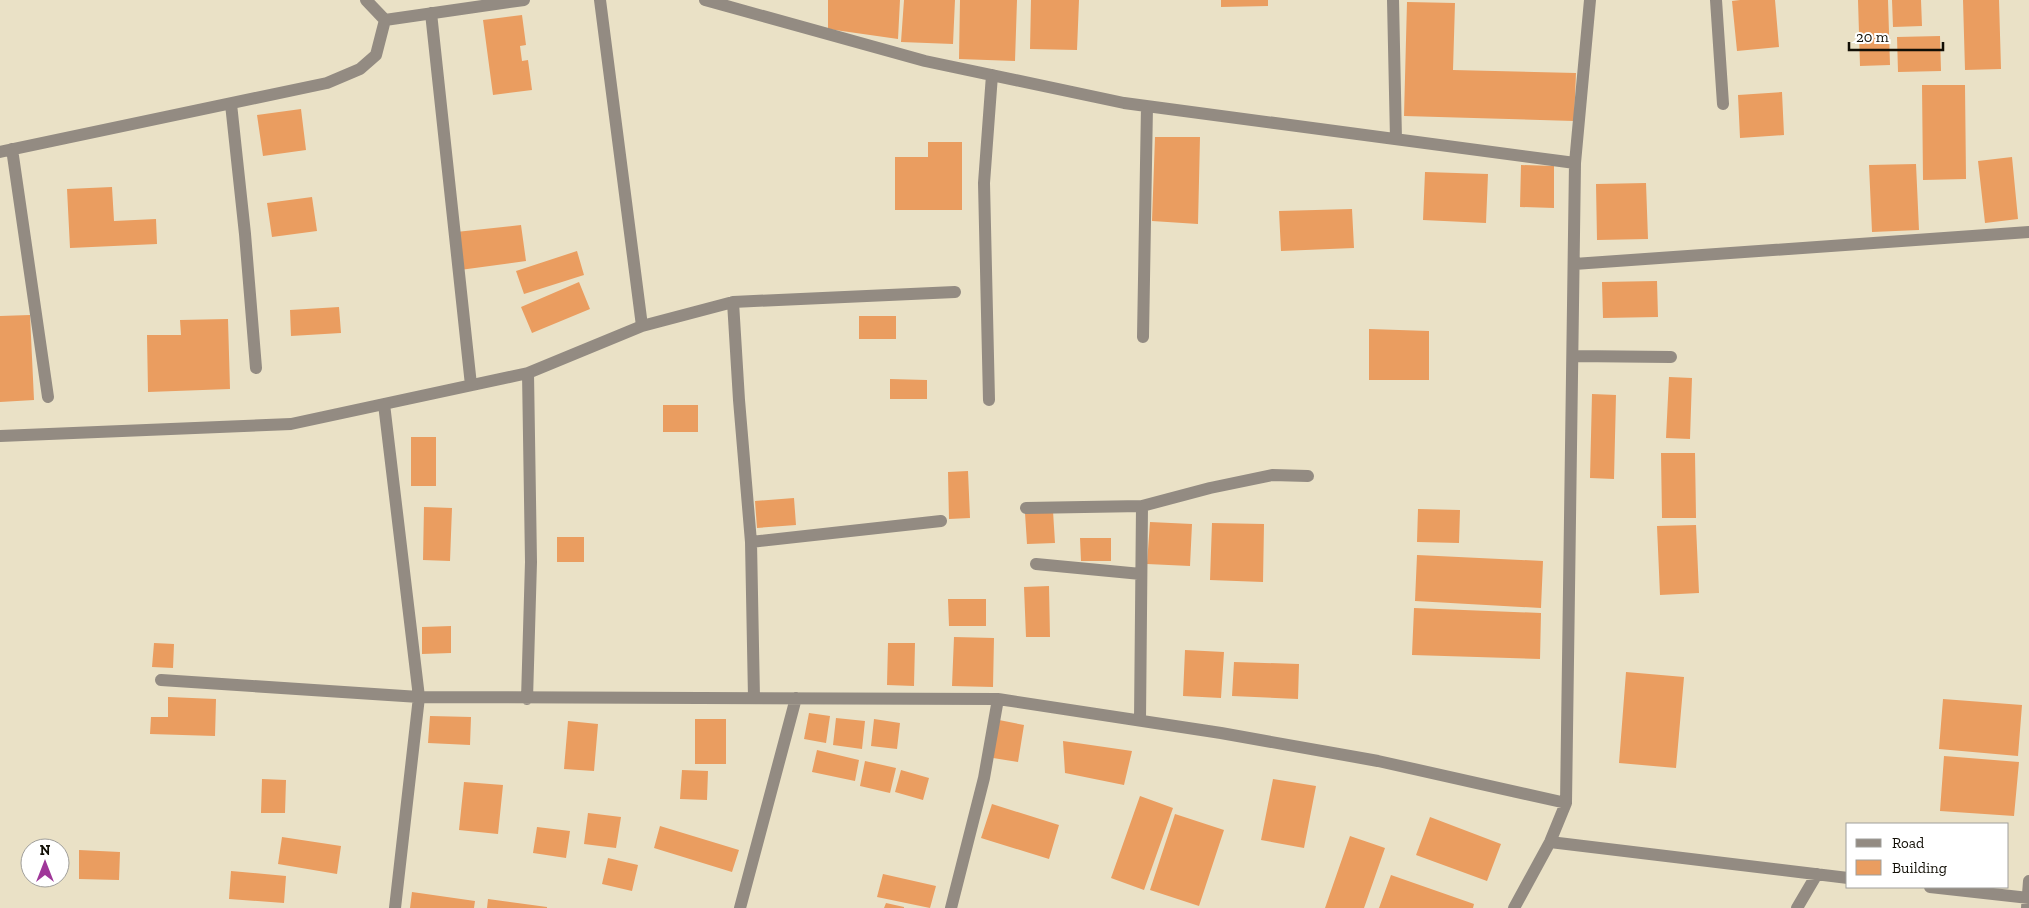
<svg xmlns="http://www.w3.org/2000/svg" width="2029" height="908" viewBox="0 0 2029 908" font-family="'Zilla Slab',serif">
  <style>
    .building { fill: #ea9d60 }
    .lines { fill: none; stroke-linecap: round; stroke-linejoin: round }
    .minor { stroke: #938b82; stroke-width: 12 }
  </style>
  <rect width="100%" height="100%" fill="#eae1c6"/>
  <!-- building -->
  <path class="building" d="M828 0H900L898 39 828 29Z
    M904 0H955L953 44 901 42Z
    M960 0H1017L1015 61 959 59Z
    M1031 0H1079L1077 50 1030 49Z
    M1221 0H1268V6L1221 7Z
    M1740 0H1775L1779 47 1737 51 1732 1Z
    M1858 0H1888L1890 65 1860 66Z
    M1892 0H1921L1922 26 1893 27Z
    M1963 0H1999L2001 69 1965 70Z
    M1407 2 1455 3 1453 70 1576 73 1574 121 1404 116Z
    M522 15 526 45 520 46 522 61 528 60 532 90 493 95 483 20Z
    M1940 36 1941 71 1898 72 1897 37Z
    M1922 85H1965L1966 179 1923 180Z
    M1782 92 1784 135 1740 138 1738 95Z
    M301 109 306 150 263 156 257 115Z
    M1155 137H1200L1198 224 1152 221Z
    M928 142H962V210H895V157H928Z
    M2012 157 2018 219 1985 223 1978 161Z
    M1916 164 1919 230 1872 232 1869 165Z
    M1521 165 1554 166V208L1520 207Z
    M1425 172 1488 174 1486 223 1423 220Z
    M1646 183 1648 239 1597 240 1596 184Z
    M112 187 114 221 156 219 157 244 70 248 67 189Z
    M312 197 317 231 272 237 267 203Z
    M1352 209 1354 248 1281 251 1279 211Z
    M521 225 526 261 460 270 456 232Z
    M577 251 584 275 524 294 516 271Z
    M1657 281 1658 317 1603 318 1602 282Z
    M579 282 590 309 532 333 521 307Z
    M339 307 341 333 291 336 290 310Z
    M30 315 34 400 0 402V316Z
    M859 316H896V339H859Z
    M228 319 230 389 148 392 147 335H181L180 320Z
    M1369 329 1429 331V380H1369Z
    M1669 377 1692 378 1690 439 1666 438Z
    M890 379 927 380V399H890Z
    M1592 394 1616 395 1614 479 1590 478Z
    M663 405H698V432H663Z
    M411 437H436V486H411Z
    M1661 453H1695L1696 518H1662Z
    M968 471 970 518 949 519 948 472Z
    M794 498 796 525 757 528 755 501Z
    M424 507 452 508 450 561 423 560Z
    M1418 509 1460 510 1459 543 1417 542Z
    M1053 511 1055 543 1027 544 1025 513Z
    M1150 522 1192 524 1190 566 1147 564Z
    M1212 523 1264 524 1263 582 1210 580Z
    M1696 525 1699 593 1660 595 1657 526Z
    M557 537H584V562H557Z
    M1080 538H1111V561H1081Z
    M1417 555 1543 561 1541 608 1415 601Z
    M1049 586 1050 637H1026L1024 587Z
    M948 599H986V626H949Z
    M1414 608 1541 613 1540 659 1412 655Z
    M451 626V653L422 654V627Z
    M954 637 994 638 993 687 952 686Z
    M154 643 174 644 173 668 152 667Z
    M888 643H915L914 686 887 685Z
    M1185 650 1224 652 1221 698 1183 696Z
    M1234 662 1299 664 1298 699 1232 696Z
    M1626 672 1684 677 1676 768 1619 763Z
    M168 697 216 699 215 736 150 734 151 717H168Z
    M1943 699 2022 705 2018 756 1939 749Z
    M809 713 830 716 826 743 804 739Z
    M430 716 471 717 470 745 428 743Z
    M836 718 865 721 862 749 833 745Z
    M695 719H726V764H695Z
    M874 719 900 723 897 749 871 746Z
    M999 720 1024 725 1018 762 993 758Z
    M568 721 598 724 594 771 564 769Z
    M1063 741 1132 751 1124 785 1065 773Z
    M817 750 859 760 855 781 812 772Z
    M1944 756 2019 762 2014 816 1940 811Z
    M865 761 896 768 890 793 860 786Z
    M682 770 708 771 707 800 680 799Z
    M901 770 929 778 923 800 895 792Z
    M262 779 286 780 285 813H261Z
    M1273 779 1316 786 1304 848 1261 840Z
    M464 782 503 785 498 834 459 830Z
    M1140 796 1173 808 1144 890 1111 878Z
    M992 804 1059 825 1049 859 981 838Z
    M588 813 621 817 616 848 584 844Z
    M1175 814 1224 830 1199 906 1150 890Z
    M1430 817 1501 844 1487 881 1416 855Z
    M660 826 739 850 732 872 654 848Z
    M537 827 570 831 566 858 533 853Z
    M1350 836 1385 848 1364 908H1325Z
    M282 837 341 846 337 874 278 864Z
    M79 850 120 852 119 880 79 879Z
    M608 858 638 865 632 891 602 884Z
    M231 871 286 876 284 903 229 899Z
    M883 874 936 886 930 908 877 897Z
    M1391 875 1474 904 1473 908H1379Z
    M412 892 475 901 474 908H410Z
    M488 899 547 907V908H487Z
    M886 903 904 907V908H884Z"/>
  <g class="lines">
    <!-- minor -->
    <path class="minor" d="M366 0 385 20 524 0
      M600 0 642 326
      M705 0 925 61 1124 103 1575 163 1590 0
      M1393 0 1396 139
      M1716 0 1723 104
      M431 13 471 385
      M231 104 245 234 256 368
      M12 149 48 397
      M0 152 327 83 360 69 376 55 385 20
      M1574 264 2029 232
      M733 302 739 400 751 542 754 698
      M1143 337 1147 106
      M1573 356 1671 357
      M989 400 984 183 992 75
      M384 404 419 697 395 908
      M0 436 291 424 528 373 642 326 733 302 955 292
      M1026 508 1142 506 1210 488 1272 475 1308 476
      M751 542 941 521
      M1036 564 1141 574
      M161 680 419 697 998 699 1221 733 1378 761 1566 803
      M527 699 531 562 528 373
      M1140 720 1142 506
      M1550 842 1848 878
      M1930 887 2029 898
      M740 908 796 698
      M951 908 984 778 998 699
      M1514 908 1550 842 1566 803 1575 163
      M1797 908 1817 874
      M2027 908 2029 881"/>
  </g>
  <!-- legend -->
  <rect x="1846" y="823" width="162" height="65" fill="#ffffff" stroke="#a09f9b"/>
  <rect x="1856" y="839" width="25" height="8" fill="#938b82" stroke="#a09f9b"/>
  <text x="1892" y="848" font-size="15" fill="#110e05">Road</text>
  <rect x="1856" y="860" width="25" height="15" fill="#ea9d60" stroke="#a09f9b"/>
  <text x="1892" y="873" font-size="15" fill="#110e05">Building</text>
  <!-- north arrow -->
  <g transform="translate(45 863)"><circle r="24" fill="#ffffff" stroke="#a09f9b"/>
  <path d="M0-4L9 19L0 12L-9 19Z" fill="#9f3799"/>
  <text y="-8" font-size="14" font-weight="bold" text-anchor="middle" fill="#110e05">N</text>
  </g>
  <!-- scale -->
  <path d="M1849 42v8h94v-8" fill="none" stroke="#110e05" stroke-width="2.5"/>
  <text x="1856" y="42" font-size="15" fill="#110e05" stroke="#ffffff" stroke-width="4" paint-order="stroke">20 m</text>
</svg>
